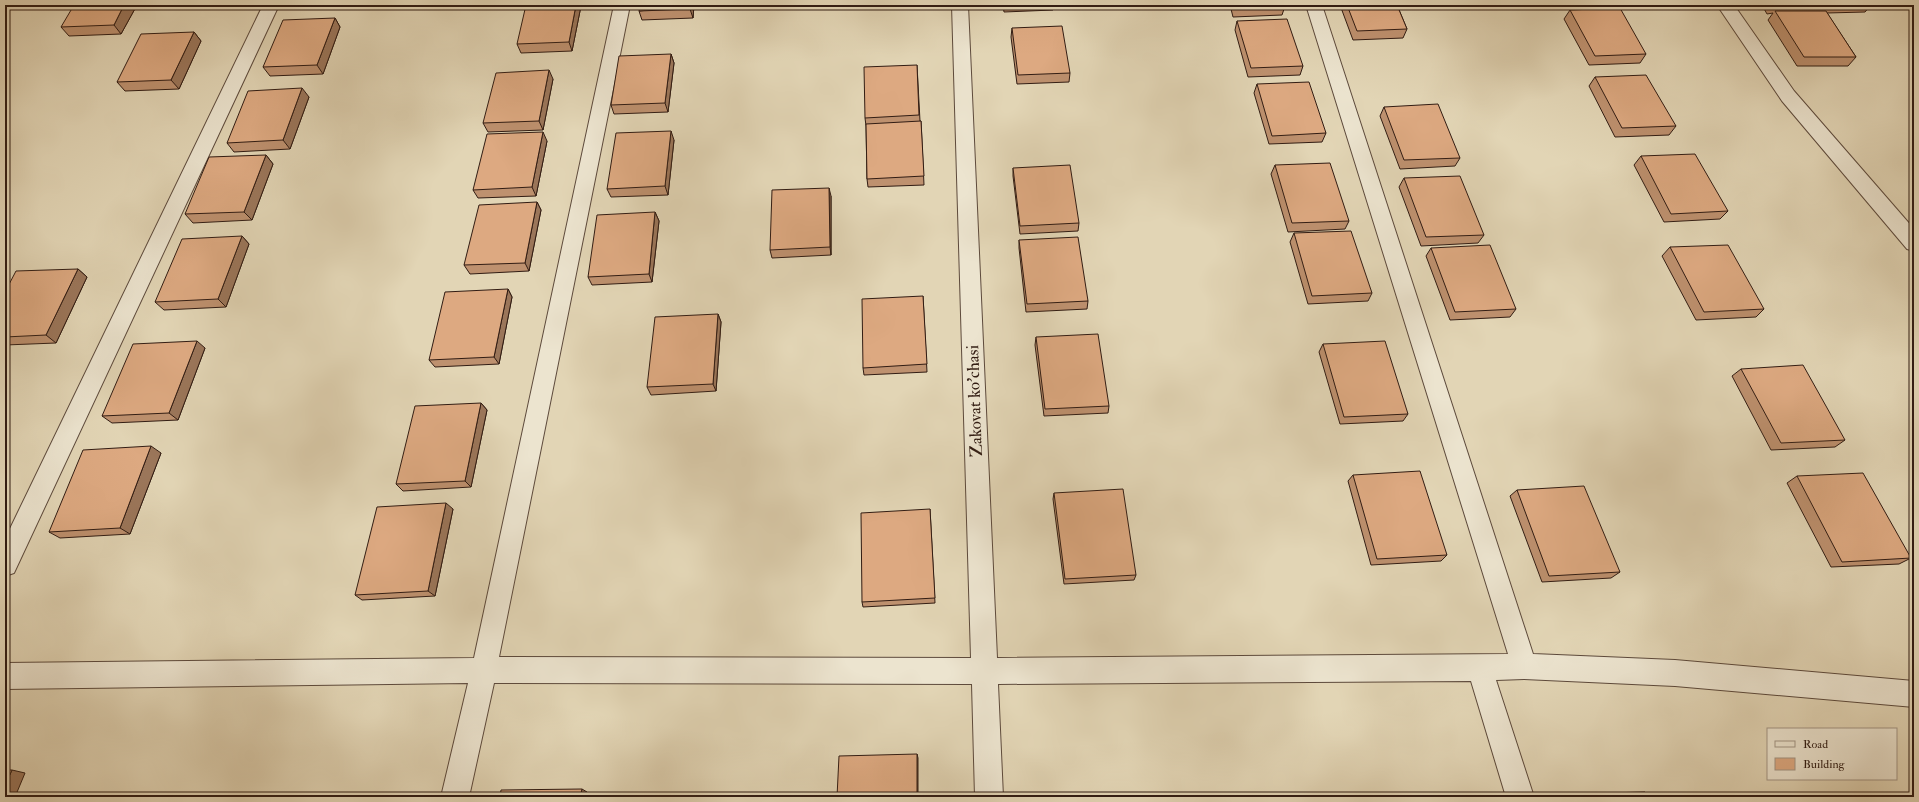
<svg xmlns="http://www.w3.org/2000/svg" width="1919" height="802" viewBox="0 0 1919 802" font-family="'IM FELL Double Pica',serif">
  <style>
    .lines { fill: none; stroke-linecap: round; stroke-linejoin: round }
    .minor-casing { stroke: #5d4a3c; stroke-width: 2 }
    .minor { fill: #ece4cf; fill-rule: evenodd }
    .wall { fill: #be916f; stroke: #311c13 }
    .shaded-wall { fill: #9b765a; stroke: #311c13 }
    .building { fill: #dda981; stroke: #311c13 }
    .labels { text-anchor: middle; stroke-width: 3; stroke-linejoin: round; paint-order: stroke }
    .street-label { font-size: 17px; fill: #311c13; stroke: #ece4cf }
  </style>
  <rect width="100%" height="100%" fill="#e2d5b5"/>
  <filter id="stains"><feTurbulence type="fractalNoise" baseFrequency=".005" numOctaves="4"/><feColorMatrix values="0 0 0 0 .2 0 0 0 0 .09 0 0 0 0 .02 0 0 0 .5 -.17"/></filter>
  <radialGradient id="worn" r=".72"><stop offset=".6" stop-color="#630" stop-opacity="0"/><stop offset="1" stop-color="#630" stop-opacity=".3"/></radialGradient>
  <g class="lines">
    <defs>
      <path id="minor" d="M263 5H279L14 573 5 576V539Z
        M614 5H630L499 657 971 658 952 5H968L997 658 1508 654 1306 5H1322L1533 654 1675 660 1914 681V707L1675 686 1524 679 1496 680 1534 797H1506L1471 681 998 684 1003 797H975L972 684 494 683 469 797H441L468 683 5 689V663L474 658Z
        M1717 5H1734L1794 91 1914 229V251L1907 249 1782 101Z"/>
    </defs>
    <!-- minor casing -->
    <use href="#minor" class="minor-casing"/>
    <!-- minor -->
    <use href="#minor" class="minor"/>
  </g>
  <!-- wall -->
  <path class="wall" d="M137 5 121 34 69 36 61 27Z
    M383 5H437L436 7 386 9Z
    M694 5 693 18 642 20 639 11Z
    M1003 5H1054L1053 10 1004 12Z
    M1230 5H1285V6L1282 15 1233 17Z
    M1340 5H1397L1407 29 1403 38 1353 40Z
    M1762 5H1871L1865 12 1827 13 1856 57 1848 66H1797L1768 20 1773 13 1767 14Z
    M581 6 572 51 521 53 517 44Z
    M1570 10 1646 54 1640 63 1589 65 1564 19Z
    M335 18 340 27 323 74 270 76 263 67Z
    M1237 21 1303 66 1300 75 1248 77 1235 30Z
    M1012 28 1070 73 1069 82 1017 84 1011 37Z
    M194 32 201 41 179 89 125 91 117 82Z
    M671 54 674 63 668 112 614 114 611 105Z
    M917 65 920 121H921L924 185 868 187 867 179 866 126 865 118Z
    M1595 77 1676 126 1669 135 1615 137 1589 86Z
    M553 79 543 130 488 132 483 123Z
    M1257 84 1326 133 1322 142 1269 144 1254 93Z
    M309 97 290 149 234 152 227 143Z
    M1384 107 1460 158 1455 166 1400 169 1380 116Z
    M674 140 668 195 611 197 607 189Z
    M547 141 536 196 478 198 473 190Z
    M266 155 273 164 252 220 193 223 185 214Z
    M1641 156 1728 211 1720 219 1664 222 1634 165Z
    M1275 165 1349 221 1345 229 1288 232 1271 174Z
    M1013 168 1079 223 1078 231 1020 234 1013 176Z
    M1404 178 1484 235 1478 243 1421 246 1399 187Z
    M831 196V255L772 258 770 250Z
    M537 202 541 210 529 271 470 274 464 265Z
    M655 212 659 221 652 282 592 285 588 277Z
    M1294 233 1372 293 1368 301 1308 304 1290 242Z
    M242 236 249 244 226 307 164 310 155 302Z
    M1019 240 1088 301 1087 309 1026 312 1019 248Z
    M1670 247 1764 309 1756 317 1696 320 1662 256Z
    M1431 248 1516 309 1510 317 1450 320 1426 256Z
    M78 269 87 277 56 343 5 345V292Z
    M508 289 512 297 499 364 435 367 429 360Z
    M923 296 927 372 864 375 863 368Z
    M718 314 721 322 716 391 651 395 647 387Z
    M1036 337 1109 406 1108 413 1044 416 1035 345Z
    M1323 344 1408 414 1403 421 1340 424 1319 352Z
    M205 348 178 420 112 423 102 416Z
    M1741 369 1845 440 1835 447 1771 450 1732 376Z
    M481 403 487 410 471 487 403 491 396 484Z
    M161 453 130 534 60 538 49 532Z
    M1353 475 1447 555 1441 561 1371 565 1348 481Z
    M1797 476 1911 558 1899 564 1831 567 1787 483Z
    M1517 490 1620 572 1611 578 1542 582 1510 496Z
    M1054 493 1136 575 1134 580 1064 584 1053 499Z
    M453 509 435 596 362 600 355 595Z
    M930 509 935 603 863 607 862 602Z
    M1566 794 1647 797H1558Z"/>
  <!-- shaded-wall -->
  <path class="shaded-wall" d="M124 5H137L121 34 114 25Z
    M576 5 581 6 572 51 569 42Z
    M691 5H694L693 18 690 9Z
    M335 18 340 27 323 74 317 65Z
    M194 32 201 41 179 89 171 80Z
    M671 54 674 63 668 112 665 103Z
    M549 70 553 79 543 130 539 121Z
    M302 88 309 97 290 149 283 140Z
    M671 131 674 140 668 195 665 186Z
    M543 132 547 141 536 196 532 187Z
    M266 155 273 164 252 220 244 212Z
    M829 188 831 196V255L830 247Z
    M537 202 541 210 529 271 525 263Z
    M655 212 659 221 652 282 649 274Z
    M242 236 249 244 226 307 218 299Z
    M78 269 87 277 56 343 46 335Z
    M508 289 512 297 499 364 494 357Z
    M718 314 721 322 716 391 713 384Z
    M197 341 205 348 178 420 169 413Z
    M481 403 487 410 471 487 465 481Z
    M151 446 161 453 130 534 120 528Z
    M446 503 453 509 435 596 428 591Z
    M917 754 918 758V797H917Z
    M12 770 25 773 15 797H5V785Z
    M582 789 587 792 586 797H580Z"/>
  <!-- building -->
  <path class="building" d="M74 5H124L114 25 61 27Z
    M526 5H576L569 42 517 44Z
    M640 5H691L690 9 639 11Z
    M1235 5H1285V6L1236 8Z
    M1347 5H1397L1407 29 1357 31Z
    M1620 8 1646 54 1595 56 1570 10Z
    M1775 11H1826L1856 57H1804Z
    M335 18 317 65 263 67 283 20Z
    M1287 19 1303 66 1251 68 1237 21Z
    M1062 26 1070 73 1018 75 1012 28Z
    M194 32 171 80 117 82 141 34Z
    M671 54 665 103 611 105 619 56Z
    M917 65 919 115 865 118 864 67Z
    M549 70 539 121 483 123 496 73Z
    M1646 75 1676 126 1622 128 1595 77Z
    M1309 82 1326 133 1272 136 1257 84Z
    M302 88 283 140 227 143 248 91Z
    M1438 104 1460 158 1404 160 1384 107Z
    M921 121 924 176 867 179 866 124Z
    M671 131 665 186 607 189 616 133Z
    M543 132 532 187 473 190 487 134Z
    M1695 154 1728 211 1671 214 1641 156Z
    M266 155 244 212 185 214 209 157Z
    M1330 163 1349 221 1292 223 1275 165Z
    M1070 165 1079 223 1020 226 1013 168Z
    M1460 176 1484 235 1426 237 1404 178Z
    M829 188 830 247 770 250 772 190Z
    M537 202 525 263 464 265 479 205Z
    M655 212 649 274 588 277 597 215Z
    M1351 231 1372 293 1312 296 1294 233Z
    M242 236 218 299 155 302 182 239Z
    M1078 237 1088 301 1027 304 1019 240Z
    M1490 245 1516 309 1455 312 1431 248Z
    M1728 245 1764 309 1704 312 1670 247Z
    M78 269 46 335 5 337V292L16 271Z
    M508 289 494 357 429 360 445 292Z
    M923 296 927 364 863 368 862 299Z
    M718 314 713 384 647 387 655 317Z
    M1098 334 1109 406 1045 409 1036 337Z
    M197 341 169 413 102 416 133 344Z
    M1385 341 1408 414 1344 417 1323 344Z
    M1803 365 1845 440 1781 443 1741 369Z
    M481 403 465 481 396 484 415 406Z
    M151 446 120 528 49 532 83 450Z
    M1420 471 1447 555 1377 559 1353 475Z
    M1863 473 1911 558 1842 562 1797 476Z
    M1584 486 1620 572 1549 576 1517 490Z
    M1123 489 1136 575 1065 579 1054 493Z
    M446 503 428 591 355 595 377 507Z
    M930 509 935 598 862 602 861 513Z
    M917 754V797H837L839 756Z
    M5 770H12L5 785Z
    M582 789 580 797H500L501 790Z
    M1645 792 1647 797H1567L1566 794Z"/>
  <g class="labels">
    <!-- street labels -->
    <g class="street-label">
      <text transform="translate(974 401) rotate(-92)" y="6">Zakovat ko'chasi</text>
    </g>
  </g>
  <!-- margin -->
  <rect width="1919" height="802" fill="none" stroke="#e2d5b5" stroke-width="20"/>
  <rect x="6" y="6" width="1907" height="790" fill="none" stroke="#311c13" stroke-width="2"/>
  <rect x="10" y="10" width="1899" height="782" fill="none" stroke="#311c13"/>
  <!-- legend -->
  <rect x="1767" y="728" width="130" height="52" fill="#ece4cf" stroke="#a19484"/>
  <rect x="1775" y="741" width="20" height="6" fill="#ece4cf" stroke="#a19484"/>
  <text x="1803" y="748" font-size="12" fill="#311c13">Road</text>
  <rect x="1775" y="758" width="20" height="12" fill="#dda981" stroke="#a19484"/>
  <text x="1803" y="768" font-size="12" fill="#311c13">Building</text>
  <rect width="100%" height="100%" filter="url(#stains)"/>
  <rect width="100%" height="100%" fill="url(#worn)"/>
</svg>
